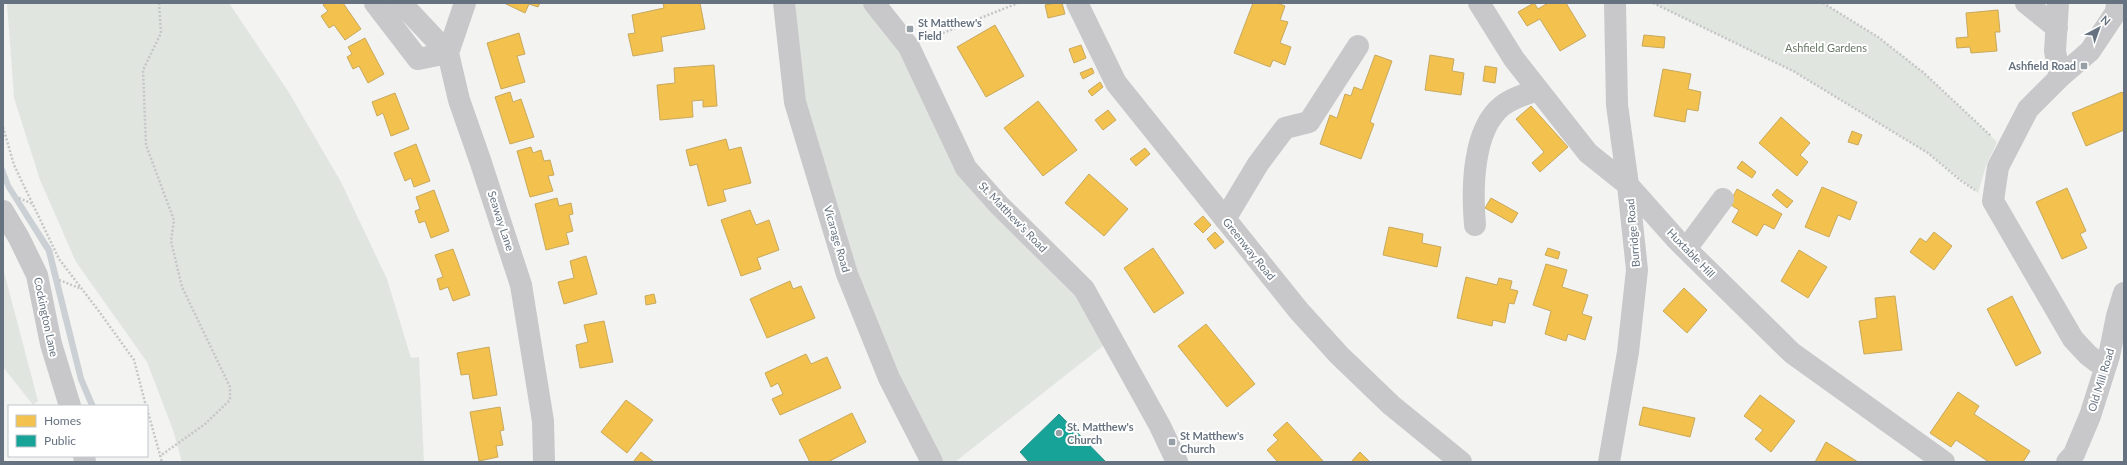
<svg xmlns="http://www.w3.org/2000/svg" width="2127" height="465" viewBox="0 0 2127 465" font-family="Lato,sans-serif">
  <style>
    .green { fill: #e1e5e0 }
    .water { fill: #cad0d4 }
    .homes { fill: #f2c14e; stroke: #c8a95d }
    .public { fill: #17a398; stroke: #2f9490 }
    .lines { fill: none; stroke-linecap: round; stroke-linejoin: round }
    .path { stroke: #c5c6c7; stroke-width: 2.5; stroke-dasharray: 2 2; stroke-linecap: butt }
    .minor { stroke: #c8c8ca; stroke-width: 22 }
    .poi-dot { fill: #979fa7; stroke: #fff; stroke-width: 1.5 }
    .labels { text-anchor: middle; stroke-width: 4; stroke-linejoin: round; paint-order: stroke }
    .poi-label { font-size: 11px; font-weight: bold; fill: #66727f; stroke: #fff; text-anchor: start }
    .park-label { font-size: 11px; fill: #677764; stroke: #fff }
    .street-label { font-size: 11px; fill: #66727f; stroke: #fff }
  </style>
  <rect width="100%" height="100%" fill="#f3f3f2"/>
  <!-- green -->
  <path class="green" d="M7 3H229L288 91 341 182 387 279 411 358 419 357 424 462H182L173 430 147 362 76 262 40 180 14 98Z
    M784 3H874L966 168 1113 338 955 462H932L820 180Z
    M1653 3H1823L1878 37 1924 73 1997 142 1986 166 1978 193 1928 153 1793 71Z
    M3 268 38 401 33 405 3 367Z"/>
  <!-- water -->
  <path class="water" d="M3 164 11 185 52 249 84 378 96 406H89L78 380 46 252 6 188 3 181Z"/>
  <!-- homes -->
  <path class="homes" d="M326 3H343L361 29 345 40 334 25 329 28 321 16 328 11 323 5Z
    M504 3H540L538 7 529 4 525 13Z
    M663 3H700L705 29 661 37 663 51 633 56 628 34 635 33 632 15 664 8Z
    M1055 3H1062L1065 14 1048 18 1045 5Z
    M1253 3H1277L1285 6 1280 20 1288 22 1280 43 1291 47 1285 65 1273 60 1270 67 1234 53Z
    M1534 3 1538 9 1548 3H1566L1586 36 1560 51 1540 19 1527 26 1518 12Z
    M1998 10 2000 32H1995L1997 51 1971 53 1970 47 1957 48 1956 38 1968 37 1966 13Z
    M995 25 1024 76 986 97 957 47Z
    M519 33 525 54 517 56 525 82 501 89 487 43Z
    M1644 35 1665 37 1664 48 1642 46Z
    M365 38 384 74 368 83 359 66 353 69 347 57 352 54 348 47Z
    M1081 45 1086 58 1074 63 1069 49Z
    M1375 55 1392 61 1370 122 1374 124 1361 159 1320 144 1330 115 1337 118 1345 94 1351 96 1354 87 1362 90Z
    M1430 55 1454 59 1452 71 1464 73 1461 95 1425 90Z
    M714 65 717 106 703 107V100L692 101 693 117 660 120 657 85 675 83 674 68Z
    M1485 66 1497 68 1495 83 1483 81Z
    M1092 68 1094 73 1083 79 1080 73Z
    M1663 69 1691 74 1688 89 1701 92 1698 111 1687 109 1685 122 1654 116Z
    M1100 82 1103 87 1092 96 1088 91Z
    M510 92 513 102 521 99 534 137 510 144 495 97Z
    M2122 92 2124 96V130L2086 146 2072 113Z
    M395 93 409 129 391 136 383 113 377 116 372 102Z
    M1038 101 1077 150 1043 176 1004 128Z
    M1531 106 1568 147 1540 172 1532 163 1544 152 1516 119Z
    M1108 110 1116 120 1103 130 1095 120Z
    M1781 117 1810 143 1800 155 1808 162 1797 176 1759 143Z
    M1852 131 1862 135 1858 145 1848 142Z
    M726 139 729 150 741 147 751 183 723 190 726 201 708 206 697 164 690 166 686 150Z
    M416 144 430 181 414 187 411 178 405 181 394 153Z
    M531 147 533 153 541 150 544 161 550 160 554 175 548 176 553 191 530 197 517 151Z
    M1145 148 1150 154 1136 166 1130 159Z
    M1742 161 1756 172 1752 178 1737 168Z
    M1089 174 1128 209 1104 236 1065 203Z
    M1822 187 1857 202 1850 220 1838 215 1829 237 1805 227Z
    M2067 188 2086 231 2080 234 2087 248 2062 259 2036 202Z
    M1737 189 1782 214 1774 229 1764 224 1757 236 1732 222 1739 210 1729 204Z
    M1777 189 1793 201 1787 208 1772 195Z
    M434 190 449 231 431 238 425 221 419 223 415 211 420 209 416 197Z
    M557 198 559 206 571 203 573 214 569 215 573 231 566 233 569 244 546 250 535 204Z
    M1491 198 1518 213 1512 223 1485 208Z
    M750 210 756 225 769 220 779 250 757 258 761 269 741 276 721 220Z
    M1203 216 1211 225 1203 233 1194 224Z
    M1389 227 1423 234 1422 243 1441 247 1437 267 1383 255Z
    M1215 232 1224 242 1215 249 1207 239Z
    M1934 232 1952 246 1934 270 1910 252 1920 238 1926 242Z
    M1153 248 1184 293 1154 313 1124 268Z
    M1548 248 1560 252 1558 259 1545 255Z
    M453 249 470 295 453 301 448 287 440 290 437 279 443 277 435 255Z
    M1799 250 1827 267 1808 298 1781 281Z
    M586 256 597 294 564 304 558 282 574 278 570 261Z
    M1546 264 1567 270 1562 287 1588 295 1582 314 1592 317 1585 340 1568 334 1566 341 1545 334 1551 311 1533 305Z
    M1466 277 1497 285 1499 278 1512 281 1510 289 1518 291 1514 304 1509 303 1505 323 1493 320 1492 326 1457 318Z
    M790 281 793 289 801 286 815 318 767 338 750 299Z
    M1684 288 1707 310 1687 333 1663 311Z
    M654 294 656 303 646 305 645 296Z
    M1895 296 1902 350 1864 354 1859 321 1877 318 1875 298Z
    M2012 296 2041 353 2016 366 1987 309Z
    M604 321 613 362 580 368 576 345 588 342 584 325Z
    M1206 324 1255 384 1227 407 1178 346Z
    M489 347 497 395 473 399 469 374 461 375 457 353Z
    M806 354 811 364 827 357 841 388 780 415 772 399 783 394 778 383 771 387 765 373Z
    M1958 392 1979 406 1974 414 2030 451 2023 462H1989L1956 440 1951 447 1930 433Z
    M1760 395 1795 421 1771 452 1755 439 1763 430 1744 416Z
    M626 400 653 420 627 453 601 432Z
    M500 407 504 430 500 431 503 445 496 446 498 457 479 461 470 412Z
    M1643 407 1695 418 1690 437 1639 425Z
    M852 413 866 442 828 462H810L799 440Z
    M1287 422 1324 462H1278L1267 450 1278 440 1273 435Z
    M1826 442 1858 462H1815Z
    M641 452 654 462H633Z
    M1360 452 1370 462H1351Z"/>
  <!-- public -->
  <path class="public" d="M1059 414 1106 462H1029L1020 452Z"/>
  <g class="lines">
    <!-- path -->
    <path class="path" d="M159 3 161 33 143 70 146 145 174 220 171 241 182 287 230 387V400L205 424 160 456
      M1653 3 1793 71 1928 153 1960 180 1975 190
      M1823 3 1878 37 1924 73 1991 136
      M928 39 1018 3
      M3 127 14 165 59 259 98 310 134 360 146 406
      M19 198 33 204
      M59 280 82 289
      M147 409 162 462"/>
    <!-- minor -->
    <path class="minor" d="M375 3 418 59 448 53
      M401 3 448 53 459 100 480 160 521 285 543 421 544 462
      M784 3 795 102 847 274 889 378 932 462
      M874 3 909 47 966 168 999 205 1084 289 1160 426 1177 462
      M1077 3 1116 83 1299 311 1339 355 1391 405 1461 462
      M1479 3 1514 59 1588 153 1628 185 1677 240 1792 353 1944 462
      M2026 3 2057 28
      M2058 3 2055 51 2060 77
      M448 53 465 3
      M3 211 19 238 37 275 51 344 70 406
      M1225 219 1258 164 1285 128 1309 122 1358 46
      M1475 225C1472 190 1472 130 1502 106 1512 98 1526 94 1538 90
      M1686 249 1723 199
      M2105 368 2088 355 2073 339 1993 201 1998 167 2028 109 2060 77 2090 51 2116 12 2117 3
      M84 456 85 462
      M1609 462 1628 352 1637 270 1628 185 1617 105 1615 3
      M2067 462 2074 454 2090 416 2109 356 2117 316 2124 293"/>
  </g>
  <!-- markers -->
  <g class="poi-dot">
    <rect x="906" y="25" width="8" height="8" rx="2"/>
    <rect x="2080" y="62" width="8" height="8" rx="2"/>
    <circle cx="1059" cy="433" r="4"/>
    <rect x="1168" y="438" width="8" height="8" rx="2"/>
  </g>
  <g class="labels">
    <!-- poi labels -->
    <g class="poi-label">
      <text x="918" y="27">St Matthew's<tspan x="918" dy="13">Field</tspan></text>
      <text x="2076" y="70" text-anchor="end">Ashfield Road</text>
      <text x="1067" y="431">St. Matthew's<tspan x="1067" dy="13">Church</tspan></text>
      <text x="1180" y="440">St Matthew's<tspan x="1180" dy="13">Church</tspan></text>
    </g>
    <!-- park labels -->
    <g class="park-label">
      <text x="1826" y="52">Ashfield Gardens</text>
    </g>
    <!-- street labels -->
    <g class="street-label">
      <text transform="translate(1013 217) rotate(46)" y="4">St. Matthew's Road</text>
      <text transform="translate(501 221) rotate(72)" y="4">Seaway Lane</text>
      <text transform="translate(1633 233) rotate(-95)" y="4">Burridge Road</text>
      <text transform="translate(837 239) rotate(74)" y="4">Vicarage Road</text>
      <text transform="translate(1249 249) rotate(51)" y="4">Greenway Road</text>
      <text transform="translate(1691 253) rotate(46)" y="4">Huxtable Hill</text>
      <text transform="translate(46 317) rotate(78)" y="4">Cockington Lane</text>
      <text transform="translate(2101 380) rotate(-73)" y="4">Old Mill Road</text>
    </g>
  </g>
  <!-- border -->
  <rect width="2127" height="465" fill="none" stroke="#66727f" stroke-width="8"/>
  <!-- legend -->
  <rect x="8" y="405" width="140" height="52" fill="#ffffff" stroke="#c2c7cc"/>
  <rect x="16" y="415" width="20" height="12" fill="#f2c14e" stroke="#c2c7cc"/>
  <text x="44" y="425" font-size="12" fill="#66727f">Homes</text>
  <rect x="16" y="435" width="20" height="12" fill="#17a398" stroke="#c2c7cc"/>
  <text x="44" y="445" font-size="12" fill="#66727f">Public</text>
  <!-- north arrow -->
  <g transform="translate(2099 28) rotate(41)" stroke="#ffffff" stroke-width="3" paint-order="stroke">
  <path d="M0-3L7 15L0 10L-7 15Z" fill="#66727f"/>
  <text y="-6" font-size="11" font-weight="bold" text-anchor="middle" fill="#66727f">N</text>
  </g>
</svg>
